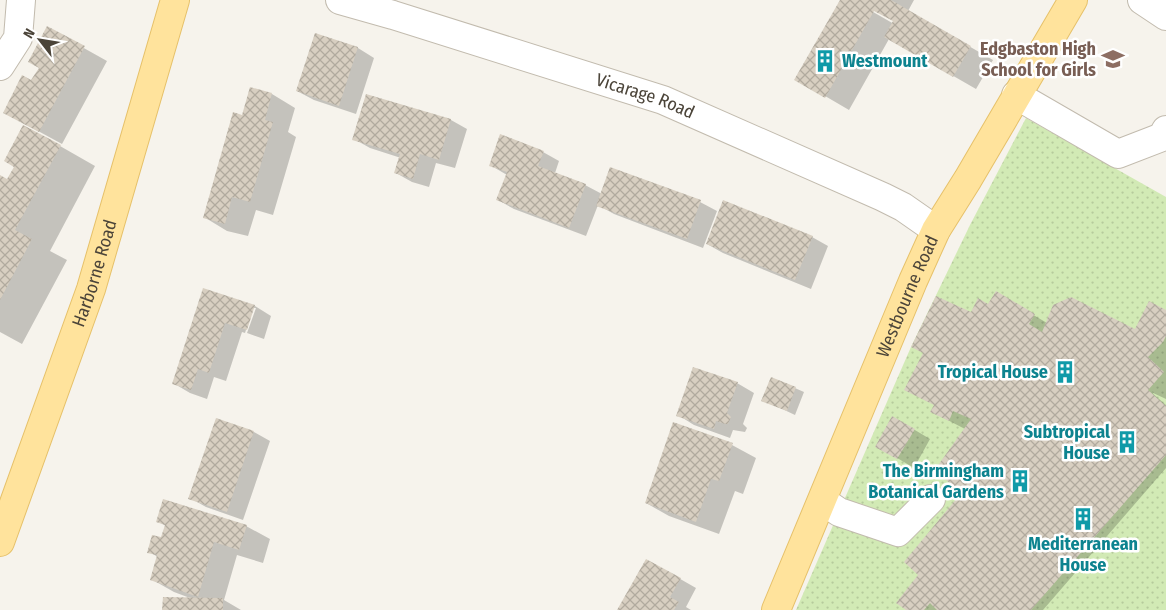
<svg xmlns="http://www.w3.org/2000/svg" width="1166" height="610" viewBox="0 0 1166 610" font-family="'Fira Sans Condensed',sans-serif">
  <style>
    .garden { fill: url(#garden-dots) }
    .shadow { fill: #0003; fill-rule: evenodd }
    .building { fill: url(#building-cross-hatch) }
    .lines { fill: none; stroke-linecap: round; stroke-linejoin: round }
    .minor-casing { stroke: #c2bbae; stroke-width: 30 }
    .major-casing { stroke: #e6c16a; stroke-width: 30 }
    .minor { stroke: #fff; stroke-width: 28 }
    .major { stroke: #ffe39c; stroke-width: 28 }
    .labels { text-anchor: middle; stroke-width: 5; stroke-linejoin: round; paint-order: stroke }
    .education-label { font-size: 18px; font-weight: bold; fill: #785e54; stroke: #fff; text-anchor: end }
    .culture-label { font-size: 18px; font-weight: bold; fill: #0d838f; stroke: #fff; text-anchor: end }
    .street-label { font-size: 18px; fill: #4b4439; stroke: #fff }
  </style>
  <defs>
    <pattern id="garden-dots" width="8" height="8" patternUnits="userSpaceOnUse" patternTransform="scale(1.25)"><rect width="8" height="8" fill="#d2eab5"/><path d="M2 2h.1M6 6h.1" fill="none" stroke="#b6ca9c" stroke-width="1.8" stroke-linecap="round"/></pattern>
    <pattern id="building-cross-hatch" width="8" height="8" patternUnits="userSpaceOnUse" patternTransform="scale(1.25)"><rect width="8" height="8" fill="#d8cfc1"/><path d="M0 0l8 8M0 8l8-8" fill="none" stroke="#b1aa9e"/></pattern>
  </defs>
  <rect width="100%" height="100%" fill="#f6f3ec"/>
  <!-- garden -->
  <path class="garden" d="M1026 118 1166 197V610H796L911 347 970 225Z"/>
  <!-- shadow -->
  <path class="shadow" d="M841 0H914L908 11 993 60 976 89 889 39 849 110 796 79ZM870 7 894 21V24L868 9Z
    M48 28 107 61 62 144 27 125 32 82 40 67Z
    M316 35 358 48 374 58 356 114 314 100 297 91Z
    M251 88 272 94 295 108 288 132 296 137 273 215 256 210 248 236 227 231 204 217 243 116Z
    M367 95 451 120 467 129 455 168 436 163 429 187 412 182 396 173 401 158 370 148 354 139Z
    M60 146 95 166 50 251 67 260 22 344 0 332V177L8 181Z
    M543 152 559 161 555 173 585 185 602 194 611 168 700 202 717 211 703 248 614 214 598 205 586 236 514 209 498 200 507 175 490 165Z
    M812 237 828 246 811 289 723 253 707 244Z
    M204 290 255 306 271 316 264 339 247 333 256 308H253L245 333 242 332 226 381 214 377 207 399 190 393 173 383Z
    M996 293 1047 323 1136 330 1166 311V399L1151 392 1166 405V468L1043 610H908L920 575 963 492 965 429 932 412 935 405 906 390 989 306Z
    M772 378 804 392 795 415 763 400Z
    M737 383 754 393 743 424 747 428 745 432 733 430 730 438 694 425 678 415Z
    M893 417 930 439 914 468 877 446Z
    M217 419 254 432 270 441 243 520 206 507 190 498Z
    M674 424 732 445 756 458 743 494 735 491 719 534 669 516 646 503Z
    M157 521 246 526 270 539 263 563 237 555 224 600 241 610H163L190 598 174 592 151 579 158 557 149 552 162 539 166 526Z
    M647 560 696 588 686 607 691 610H619Z"/>
  <!-- building -->
  <path class="building" d="M840 0H891L971 46 953 77 884 37 893 21 874 11 825 98 794 80Z
    M47 26 85 46 39 132 3 113 22 75 31 80 39 68 28 62Z
    M315 33 358 47 339 106 296 91Z
    M250 87 272 93 265 120 273 122 250 202 232 197 225 224 203 218 233 112 242 115Z
    M366 94 451 119 439 160 420 154 413 179 394 173 400 154 352 140Z
    M23 125 61 145 15 230 32 239 0 300V175L7 179 14 167 4 161Z
    M500 134 544 151 538 166 586 184 569 228 496 200 507 172 489 166Z
    M610 167 701 200 687 239 596 206Z
    M723 200 813 236 795 280 706 244Z
    M203 288 255 305 247 330 225 323 209 373 198 369 191 390 172 384Z
    M996 291 1035 314 1029 324 1042 332 1053 305 1071 297 1135 329 1149 301 1166 310V336L1163 342 1148 357 1164 372 1148 390 1166 406V455L1031 610H937L930 603 924 610H906L896 603 918 575 904 562 962 492 934 471 971 419 953 411 949 421 930 412 934 405 904 390 923 353 911 347 936 296 971 312 978 298 988 304Z
    M693 367 738 382 727 413 731 417 728 424H725L716 421 714 429 676 416Z
    M771 377 796 387 787 411 761 401Z
    M892 416 915 429 897 459 875 447Z
    M216 418 254 431 227 512 188 499Z
    M673 422 733 443 719 481 711 479 696 522 645 503Z
    M163 499 247 525 239 550 214 542 198 597 150 580 157 555 147 553 152 535 161 537 165 525 156 522Z
    M646 559 681 578 670 597 679 602 674 610H617Z
    M163 597 223 598V610H162Z"/>
  <g class="lines">
    <defs>
      <g id="minor">
        <path id="s1" d="M340 0 393 15 663 100 883 197 903 207 936 230"/>
        <path d="M1142 0 1166 16"/>
        <path d="M0 66 18 38 21 0"/>
        <path d="M1016 95 1118 154 1162 137 1166 130"/>
        <path d="M823 501 839 512 898 532 931 499"/>
      </g>
      <g id="major">
        <path id="s2" d="M0 542 91 289 175 0"/>
        <path id="s3" d="M776 610 913 281 936 230 968 179 1073 0"/>
      </g>
    </defs>
    <!-- minor casing -->
    <use href="#minor" class="minor-casing"/>
    <!-- major casing -->
    <use href="#major" class="major-casing"/>
    <!-- minor -->
    <use href="#minor" class="minor"/>
    <!-- major -->
    <use href="#major" class="major"/>
  </g>
  <!-- icons -->
  <defs>
    <symbol id="school-bare" viewBox="-9 -9 18 18"><path d="M0-5L7-2L0 1L-7-2ZM-4 1L0 2.5L4 1V4Q0 6-4 4Z" fill="#8d6e63" stroke="#fff" stroke-width="2.5" paint-order="stroke"/></symbol>
    <symbol id="building-bare" viewBox="-9 -9 18 18"><path d="M-4-6H4V6H1V3H-1V6H-4ZM-2.5-4.3h1.7v1.8h-1.7ZM.8-4.3h1.7v1.8H.8ZM-2.5-1h1.7V.8h-1.7ZM.8-1h1.7V.8H.8Z" fill="#0f9aa8" stroke="#fff" stroke-width="2.5" paint-order="stroke"/></symbol>
  </defs>
  <g fill-rule="evenodd">
    <use href="#school-bare" x="1097" y="43" width="32" height="32"/>
    <use href="#building-bare" x="809" y="45" width="32" height="32"/>
    <use href="#building-bare" x="1049" y="356" width="32" height="32"/>
    <use href="#building-bare" x="1111" y="426" width="32" height="32"/>
    <use href="#building-bare" x="1004" y="465" width="32" height="32"/>
    <use href="#building-bare" x="1067" y="503" width="32" height="32"/>
  </g>
  <g class="labels">
    <!-- education labels -->
    <g class="education-label">
      <text x="1096" y="55">Edgbaston High<tspan x="1096" dy="21">School for Girls</tspan></text>
    </g>
    <!-- culture labels -->
    <g class="culture-label">
      <text x="842" y="67" text-anchor="start">Westmount</text>
      <text x="1048" y="378">Tropical House</text>
      <text x="1110" y="438">Subtropical<tspan x="1110" dy="21">House</tspan></text>
      <text x="1004" y="477">The Birmingham<tspan x="1004" dy="21">Botanical Gardens</tspan></text>
      <text x="1083" y="550" text-anchor="middle">Mediterranean<tspan x="1083" dy="21">House</tspan></text>
    </g>
    <!-- street labels -->
    <g class="street-label">
      <text dy="6" stroke="none"><textPath href="#s1" startOffset="320">Vicarage Road</textPath></text>
      <text dy="6" stroke="none"><textPath href="#s2" startOffset="285">Harborne Road</textPath></text>
      <text dy="6" stroke="none"><textPath href="#s3" startOffset="340">Westbourne Road</textPath></text>
    </g>
  </g>
  <!-- north arrow -->
  <g transform="translate(40 40) rotate(301)" stroke="#ffffff" stroke-width="4" paint-order="stroke">
  <path d="M0-4L9 19L0 12L-9 19Z" fill="#4b4439"/>
  <text y="-8" font-size="14" font-weight="bold" text-anchor="middle" fill="#4b4439">N</text>
  </g>
</svg>
